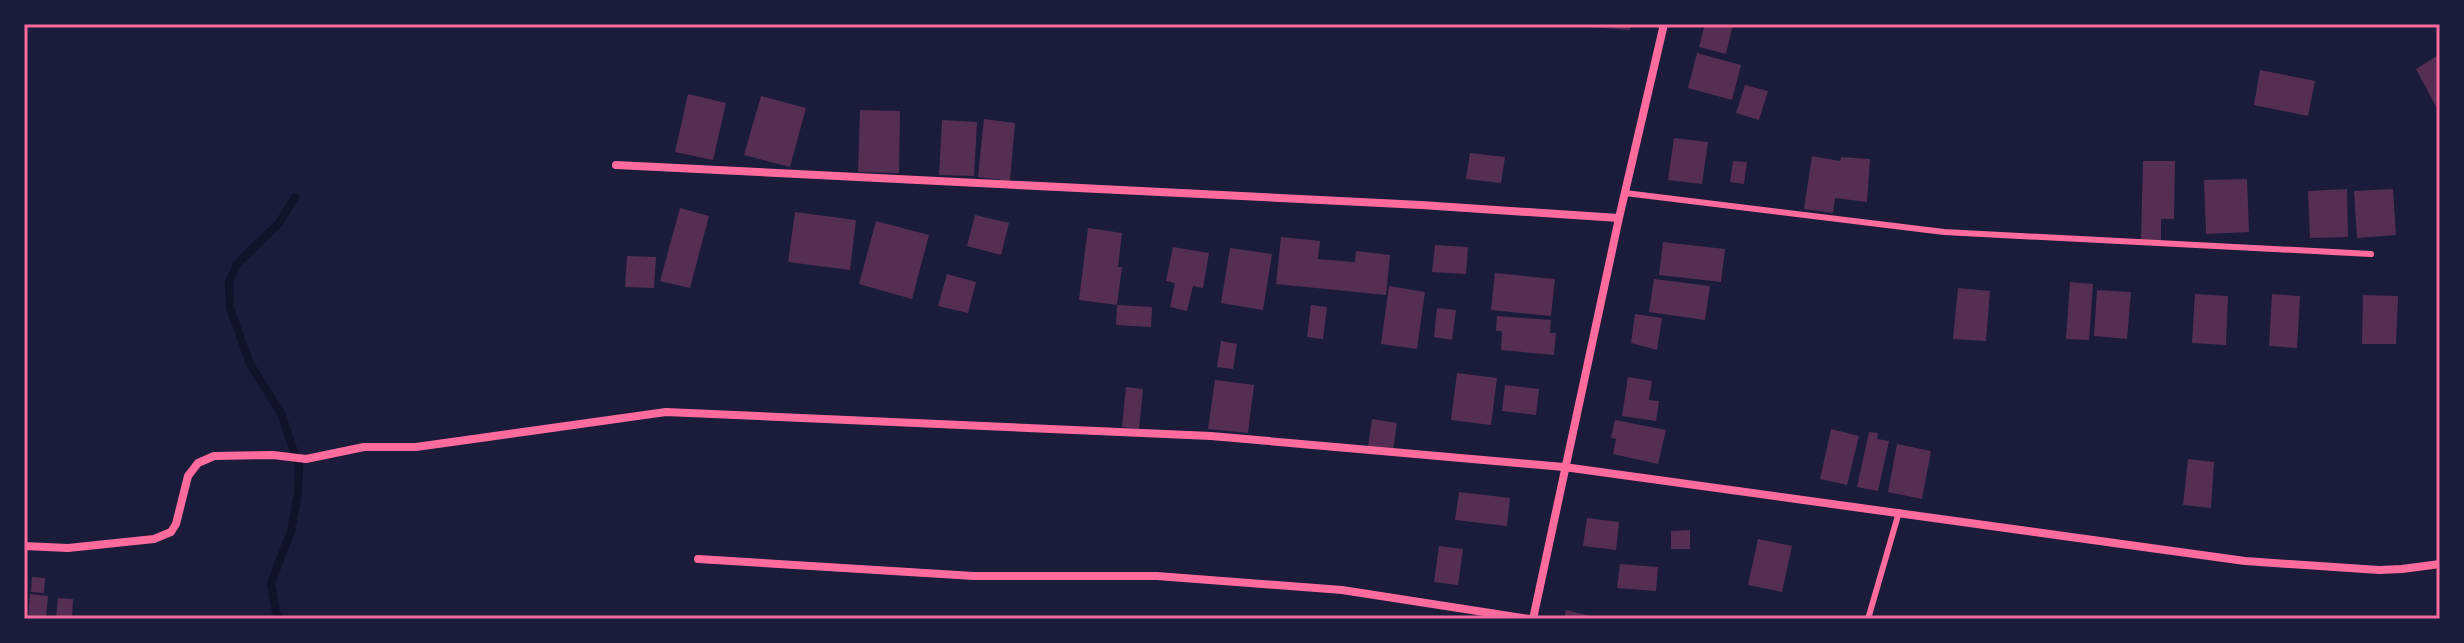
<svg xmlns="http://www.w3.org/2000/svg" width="2464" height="643" viewBox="0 0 2464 643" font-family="'Alegreya Sans',sans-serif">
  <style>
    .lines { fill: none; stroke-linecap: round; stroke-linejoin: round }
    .stream { stroke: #12122b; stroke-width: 8 }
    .building { fill: #542f53 }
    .service { stroke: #ff6b9d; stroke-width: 6 }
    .minor { stroke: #ff6b9d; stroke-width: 8 }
    .neatline { fill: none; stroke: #ff6b9d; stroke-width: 3 }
  </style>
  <rect width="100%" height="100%" fill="#1b1b3a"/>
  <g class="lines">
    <!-- stream -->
    <path class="stream" d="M281 619 276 612 271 583 291 531 298 493 299 467 281 413 250 364 230 308 229 282 237 264 279 223 295 197"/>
  </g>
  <!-- building -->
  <path class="building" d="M1579 24H1630V30L1579 26Z
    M1705 24H1733L1726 54 1699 47Z
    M1697 53 1741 65 1732 100 1688 88Z
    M2440 54V114L2416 69Z
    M2260 70 2315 81 2308 116 2254 105Z
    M1745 85 1768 91 1759 120 1736 113Z
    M688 94 726 103 713 160 675 152Z
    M761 96 806 108 790 167 744 155Z
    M860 110 900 111 899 173 858 172Z
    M984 119 1015 123 1010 181 978 177Z
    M942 120 977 122 974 176 939 175Z
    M1674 138 1708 142 1702 184 1668 180Z
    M1470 153 1505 157 1501 183 1466 179Z
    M1812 156 1840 161 1841 157 1870 159 1867 202 1835 198 1833 213 1804 209Z
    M1733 161 1747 162 1744 184 1730 182Z
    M2143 161H2175L2174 219H2161V241L2141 240Z
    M2247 179 2249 232 2206 234 2204 180Z
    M2347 189 2348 237 2310 238 2308 191Z
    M2393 189 2396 235 2357 238 2354 191Z
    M680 208 709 216 690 288 660 281Z
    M795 212 856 220 850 270 788 262Z
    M975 215 1009 223 1001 255 967 246Z
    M876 221 929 235 912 299 859 284Z
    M1088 228 1122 233 1118 267H1122L1117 305 1079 300Z
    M1281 237 1320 241 1318 259 1355 262 1356 251 1390 255 1386 295 1276 284Z
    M1663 242 1725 249 1721 282 1659 275Z
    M1435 245 1468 247 1466 274 1432 272Z
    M1173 247 1209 253 1203 288 1193 286 1187 311 1170 307 1175 283 1166 281Z
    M1230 248 1272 254 1263 310 1221 303Z
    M627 256 656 257 654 288 625 287Z
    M1495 273 1555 279 1551 316 1491 310Z
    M947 274 976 282 968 313 938 306Z
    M1654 279 1710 286 1705 320 1649 312Z
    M2070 282 2093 284 2089 340 2066 339Z
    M1389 286 1425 292 1417 349 1381 344Z
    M1958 288 1990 291 1986 341 1953 339Z
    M2097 290 2131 292 2127 339 2094 336Z
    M2195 294 2228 296 2226 345 2192 343Z
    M2272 294 2300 296 2297 348 2269 346Z
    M2363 295 2398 296 2396 344H2362Z
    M1117 305 1152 307 1151 327 1116 325Z
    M1311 305 1327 307 1323 339 1307 337Z
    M1437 308 1456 310 1452 340 1434 337Z
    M1635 314 1662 318 1657 350 1631 343Z
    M1497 316 1551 320 1550 333H1556L1554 355 1501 350 1502 331H1496Z
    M1221 341 1237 344 1233 369 1217 367Z
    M1457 373 1497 378 1491 425 1451 420Z
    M1628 377 1652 381 1649 400 1659 401 1656 421 1622 416Z
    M1215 380 1254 385 1248 433 1208 429Z
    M1505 385 1539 389 1536 415 1502 411Z
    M1126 387 1143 389 1139 429 1122 427Z
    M1372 419 1397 423 1393 450 1368 447Z
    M1615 420 1666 430 1658 464 1613 454 1616 439 1611 438Z
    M1831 429 1859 436 1847 485 1820 479Z
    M1869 432 1878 433 1877 439 1889 441 1878 491 1857 487Z
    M1897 444 1931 451 1922 499 1888 492Z
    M2188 459 2214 462 2211 508 2183 505Z
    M1459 492 1510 498 1507 526 1455 520Z
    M1587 518 1619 522 1616 550 1583 546Z
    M1690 530V549H1671V531Z
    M1758 539 1792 546 1782 592 1748 585Z
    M1439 546 1463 549 1458 585 1434 582Z
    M1620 564 1658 567 1656 591 1617 588Z
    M32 577 45 578 44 593 31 592Z
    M30 594 48 596 46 619H28Z
    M58 598 73 599 72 619H56Z
    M1566 610 1599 618V619H1564Z"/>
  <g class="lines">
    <!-- service -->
    <path class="service" d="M1625 193 1944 232 2371 254
      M1868 619 1899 512"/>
    <!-- minor -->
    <path class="minor" d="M616 165 1421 205 1619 218
      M24 546 68 548 154 539 171 532 176 524 188 476 198 463 214 456 273 455 306 459 364 447H416L666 412 1211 436 1564 467 2245 561 2379 570 2402 569 2440 564
      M698 559 974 576H1157L1342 590 1529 619
      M1533 619 1619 218 1664 24"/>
  </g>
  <!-- border -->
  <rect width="2464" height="643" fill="none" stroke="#1b1b3a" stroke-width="52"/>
  <rect x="26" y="26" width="2412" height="591" class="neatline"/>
</svg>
